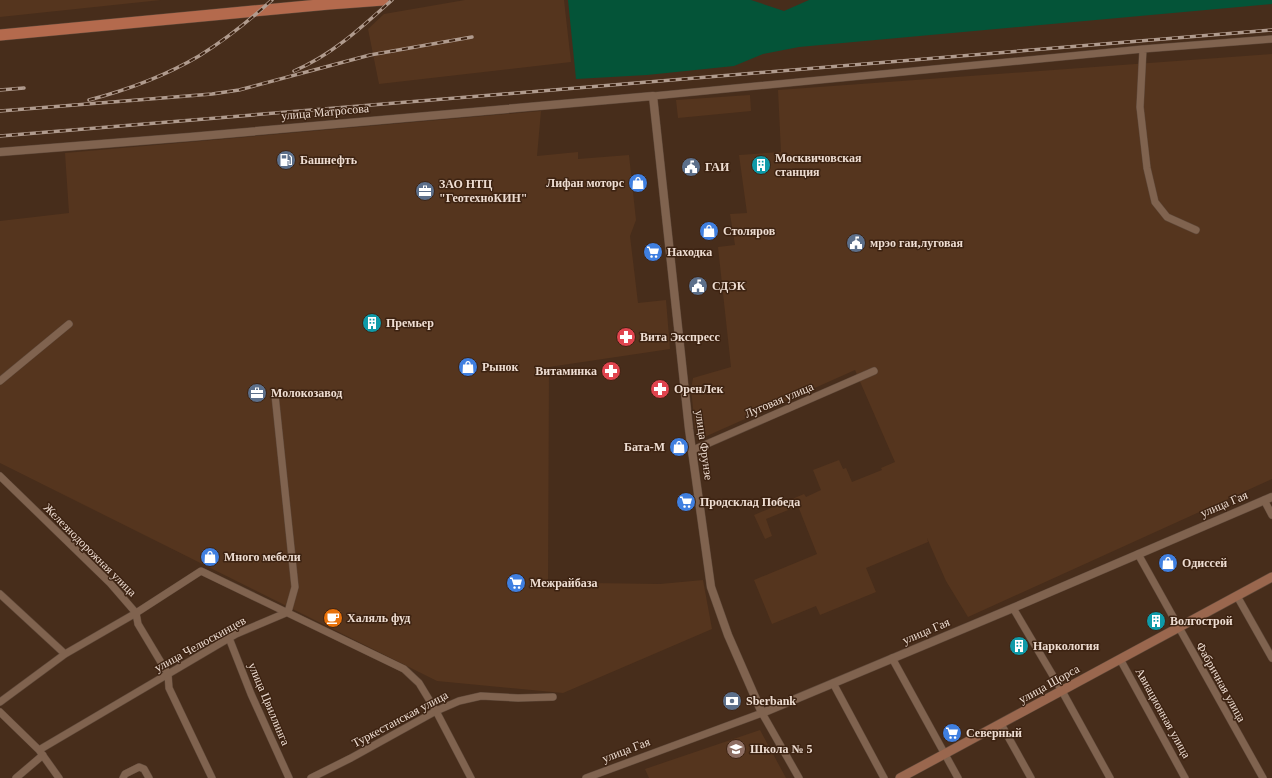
<svg xmlns="http://www.w3.org/2000/svg" width="1272" height="778" viewBox="0 0 1272 778" font-family="Georgia,serif">
  <style>
    .built { fill: #55351e }
    .green { fill: #045438 }
    .lines { fill: none; stroke-linecap: round; stroke-linejoin: round }
    .minor-casing { stroke: #5f493a; stroke-width: 8 }
    .tertiary-casing { stroke: #5f493a; stroke-width: 9 }
    .secondary-casing { stroke: #5f493a; stroke-width: 10 }
    .primary-casing { stroke: #5f493a; stroke-width: 12 }
    .minor { stroke: #80634f; stroke-width: 7 }
    .tertiary { stroke: #80634f; stroke-width: 8 }
    .secondary { stroke: #9a674e; stroke-width: 9 }
    .primary { stroke: #b46a4d; stroke-width: 11 }
    .rail-casing { stroke: #b09b8e; stroke-width: 3.5 }
    .rail { stroke: #3d2312; stroke-width: 2; stroke-dasharray: 6; stroke-linecap: butt }
    .labels { text-anchor: middle; stroke-width: 3; stroke-linejoin: round; paint-order: stroke }
    .street-label { font-size: 12px; fill: #eeddd2; stroke: #3d2312 }
    .poi-label { font-size: 12px; font-weight: bold; fill: #eeddd2; stroke: #3d2312; text-anchor: start }
  </style>
  <rect width="100%" height="100%" fill="#472d1b"/>
  <!-- built -->
  <path class="built" d="M0 0H161L0 17Z
    M465 0H564L571 62 379 84 368 29 384 14Z
    M1272 54V479L968 617 946 581 927 538 928 542 866 568 876 592 820 615 816 606 772 624 754 580 817 554 798 506 766 519 772 536 765 539 754 515 804 494 806 497 821 490 813 470 839 460 843 469 846 468 852 482 882 470 881 468 895 462 855 370 700 439 695 427 691 389 693 378 731 367 718 247 735 245 730 214 747 213 739 155 781 152 778 90Z
    M750 95 751 111 678 118 676 100Z
    M541 111 537 156 578 152V159L629 155 636 220 630 236 638 303 666 300 670 349 549 367 548 587 588 583 660 584 703 580 712 629 563 693 437 681 0 463V221L69 213 65 153Z
    M760 730 786 778H649L645 769Z"/>
  <!-- green -->
  <path class="green" d="M568 0H751L784 11 809 0H1272V4L799 47 763 54 734 66 647 75 576 79Z"/>
  <g class="lines">
    <defs>
      <path id="minor" d="M1143 49 1140 107 1147 168 1155 202 1167 217 1196 230
        M653 96 1143 49 1272 39
        M0 381 69 324
        M693 450 874 371
        M0 476 110 583 136 613 138 624 168 674 169 688 212 778
        M1264 500 1272 515
        M1138 554 1263 778
        M0 594 65 654
        M1237 596 1272 658
        M1013 608 1062 691 1110 778
        M229 638 251 694 289 778
        M892 658 958 778
        M1120 659 1185 778
        M833 683 884 778
        M0 702 65 654 136 613 201 571 404 669 419 683 436 711 471 778
        M0 712 39 750 59 778
        M1001 724 1031 778
        M39 750 236 634 288 612 295 587 275 395
        M16 778 43 755
        M123 778 125 774 139 767 144 769 149 778
        M311 778 351 758 436 711 459 701 481 696 518 698 553 697
        M586 778 762 713 799 778"/>
      <path id="tertiary" d="M0 152 190 137 653 96 689 429 711 587 728 635 762 713 1013 608 1272 497"/>
      <path id="secondary" d="M900 778 1272 577"/>
      <path id="primary" d="M0 35 329 4 383 0"/>
    </defs>
    <!-- minor casing -->
    <use href="#minor" class="minor-casing"/>
    <!-- tertiary casing -->
    <use href="#tertiary" class="tertiary-casing"/>
    <!-- secondary casing -->
    <use href="#secondary" class="secondary-casing"/>
    <!-- primary casing -->
    <use href="#primary" class="primary-casing"/>
    <!-- minor -->
    <use href="#minor" class="minor"/>
    <!-- tertiary -->
    <use href="#tertiary" class="tertiary"/>
    <!-- secondary -->
    <use href="#secondary" class="secondary"/>
    <!-- primary -->
    <use href="#primary" class="primary"/>
    <defs>
      <path id="rail" d="M294 71C332 55 362 27 392 0
        M0 90 24 88
        M89 100C127 90 165 76 199 56 225 40 250 20 272 0
        M0 111 212 94 239 90 370 55 472 37
        M0 136 1272 30"/>
    </defs>
    <!-- rail casing -->
    <use href="#rail" class="rail-casing"/>
    <!-- rail -->
    <use href="#rail" class="rail"/>
  </g>
  <!-- icons -->
  <defs>
    <symbol id="fuel-disc" viewBox="-11 -11 22 22"><circle r="9.5" fill="#5c6f8a" stroke="#3d2312"/><path d="M-5.5-6h7V0h2V4h1.3V-2.5L3-4.5l.8-.8L6-3V5H2.5V1h-1V6h-7ZM-4.2-4.7v3.2H.2V-4.7Z" fill="#fff"/></symbol>
    <symbol id="building-disc" viewBox="-11 -11 22 22"><circle r="9.5" fill="#0f9aa8" stroke="#3d2312"/><path d="M-4-6H4V6H1V3H-1V6H-4ZM-2.5-4.3h1.7v1.8h-1.7ZM.8-4.3h1.7v1.8H.8ZM-2.5-1h1.7V.8h-1.7ZM.8-1h1.7V.8H.8Z" fill="#fff"/></symbol>
    <symbol id="civic-disc" viewBox="-11 -11 22 22"><circle r="9.5" fill="#5c6f8a" stroke="#3d2312"/><path d="M-.6-6.5H3V-4.5H.6V-3L4-1V1h2V6H-6V1h2V-1L-.6-3ZM-1.2 2.5V6h2.4V2.5Z" fill="#fff"/></symbol>
    <symbol id="shop-disc" viewBox="-11 -11 22 22"><circle r="9.5" fill="#3f7fe0" stroke="#3d2312"/><path d="M-5-2.5h2.3a2.7 3.5 0 0 1 5.4 0H5L5.5 6h-11ZM-1.5-2.5h3a1.5 2.3 0 0 0-3 0Z" fill="#fff"/></symbol>
    <symbol id="office-disc" viewBox="-11 -11 22 22"><circle r="9.5" fill="#5c6f8a" stroke="#3d2312"/><path d="M-6-3h4V-5.5h4V-3h4V5H-6ZM-1-4.5V-3h2v-1.5ZM-6 0V1H6V0Z" fill="#fff"/></symbol>
    <symbol id="supermarket-disc" viewBox="-11 -11 22 22"><circle r="9.5" fill="#3f7fe0" stroke="#3d2312"/><path d="M-6-5.5h2.5l.6 2H6L4.5 2H-2.5L-4.4-4H-6ZM-1.5 3.2a1.3 1.3 0 1 0 .1 0ZM3 3.2a1.3 1.3 0 1 0 .1 0Z" fill="#fff"/></symbol>
    <symbol id="pharmacy-disc" viewBox="-11 -11 22 22"><circle r="9.5" fill="#e0444e" stroke="#3d2312"/><path d="M-2-6h4v4h4v4h-4v4h-4v-4h-4v-4h4Z" fill="#fff"/></symbol>
    <symbol id="cafe-disc" viewBox="-11 -11 22 22"><circle r="9.5" fill="#e8710a" stroke="#3d2312"/><path d="M-5.5-4.5H6V0H3Q3 3.5 0 3.5H-2.5Q-5.5 3.5-5.5 0ZM3-3.2v2h1.7v-2ZM-6 4.5H4V6H-6Z" fill="#fff"/></symbol>
    <symbol id="bank-disc" viewBox="-11 -11 22 22"><circle r="9.5" fill="#5c6f8a" stroke="#3d2312"/><path d="M-6-4H6V4H-6ZM0-2.3a2.3 2.3 0 1 0 0 4.6a2.3 2.3 0 1 0 0-4.6Z" fill="#fff"/></symbol>
    <symbol id="school-disc" viewBox="-11 -11 22 22"><circle r="9.5" fill="#8d6e63" stroke="#3d2312"/><path d="M0-5L7-2L0 1L-7-2ZM-4 1L0 2.5L4 1V4Q0 6-4 4Z" fill="#fff"/></symbol>
  </defs>
  <g fill-rule="evenodd">
    <use href="#fuel-disc" x="275" y="149" width="22" height="22"/>
    <use href="#building-disc" x="750" y="154" width="22" height="22"/>
    <use href="#civic-disc" x="680" y="156" width="22" height="22"/>
    <use href="#shop-disc" x="627" y="172" width="22" height="22"/>
    <use href="#office-disc" x="414" y="180" width="22" height="22"/>
    <use href="#shop-disc" x="698" y="220" width="22" height="22"/>
    <use href="#civic-disc" x="845" y="232" width="22" height="22"/>
    <use href="#supermarket-disc" x="642" y="241" width="22" height="22"/>
    <use href="#civic-disc" x="687" y="275" width="22" height="22"/>
    <use href="#building-disc" x="361" y="312" width="22" height="22"/>
    <use href="#pharmacy-disc" x="615" y="326" width="22" height="22"/>
    <use href="#shop-disc" x="457" y="356" width="22" height="22"/>
    <use href="#pharmacy-disc" x="600" y="360" width="22" height="22"/>
    <use href="#pharmacy-disc" x="649" y="378" width="22" height="22"/>
    <use href="#office-disc" x="246" y="382" width="22" height="22"/>
    <use href="#shop-disc" x="668" y="436" width="22" height="22"/>
    <use href="#supermarket-disc" x="675" y="491" width="22" height="22"/>
    <use href="#shop-disc" x="199" y="546" width="22" height="22"/>
    <use href="#shop-disc" x="1157" y="552" width="22" height="22"/>
    <use href="#supermarket-disc" x="505" y="572" width="22" height="22"/>
    <use href="#cafe-disc" x="322" y="607" width="22" height="22"/>
    <use href="#building-disc" x="1145" y="610" width="22" height="22"/>
    <use href="#building-disc" x="1008" y="635" width="22" height="22"/>
    <use href="#bank-disc" x="721" y="690" width="22" height="22"/>
    <use href="#supermarket-disc" x="941" y="722" width="22" height="22"/>
    <use href="#school-disc" x="725" y="738" width="22" height="22"/>
  </g>
  <g class="labels">
    <!-- street labels -->
    <g class="street-label">
      <text transform="translate(325 112) rotate(-5)" y="4">улица Матросова</text>
      <text transform="translate(779 400) rotate(-23)" y="4">Луговая улица</text>
      <text transform="translate(704 445) rotate(82)" y="4">улица Фрунзе</text>
      <text transform="translate(1224 504) rotate(-23)" y="4">улица Гая</text>
      <text transform="translate(90 550) rotate(45)" y="4">Железнодорожная улица</text>
      <text transform="translate(926 631) rotate(-23)" y="4">улица Гая</text>
      <text transform="translate(200 644) rotate(-29)" y="4">улица Челюскинцев</text>
      <text transform="translate(1221 682) rotate(61)" y="4">Фабричная улица</text>
      <text transform="translate(1049 684) rotate(-29)" y="4">улица Щорса</text>
      <text transform="translate(269 704) rotate(67)" y="4">улица Цвиллинга</text>
      <text transform="translate(1163 713) rotate(61)" y="4">Авиационная улица</text>
      <text transform="translate(400 719) rotate(-28)" y="4">Туркестанская улица</text>
      <text transform="translate(626 750) rotate(-21)" y="4">улица Гая</text>
    </g>
    <!-- poi labels -->
    <g class="poi-label">
      <text x="775" y="162">Москвичовская<tspan x="775" dy="14">станция</tspan></text>
      <text x="300" y="164">Башнефть</text>
      <text x="705" y="171">ГАИ</text>
      <text x="624" y="187" text-anchor="end">Лифан моторс</text>
      <text x="439" y="188">ЗАО НТЦ<tspan x="439" dy="14">"ГеотехноКИН"</tspan></text>
      <text x="723" y="235">Столяров</text>
      <text x="870" y="247">мрэо гаи,луговая</text>
      <text x="667" y="256">Находка</text>
      <text x="712" y="290">СДЭК</text>
      <text x="386" y="327">Премьер</text>
      <text x="640" y="341">Вита Экспресс</text>
      <text x="482" y="371">Рынок</text>
      <text x="597" y="375" text-anchor="end">Витаминка</text>
      <text x="674" y="393">ОренЛек</text>
      <text x="271" y="397">Молокозавод</text>
      <text x="665" y="451" text-anchor="end">Бата-М</text>
      <text x="700" y="506">Продсклад Победа</text>
      <text x="224" y="561">Много мебели</text>
      <text x="1182" y="567">Одиссей</text>
      <text x="530" y="587">Межрайбаза</text>
      <text x="347" y="622">Халяль фуд</text>
      <text x="1170" y="625">Волгострой</text>
      <text x="1033" y="650">Наркология</text>
      <text x="746" y="705">Sberbank</text>
      <text x="966" y="737">Северный</text>
      <text x="750" y="753">Школа № 5</text>
    </g>
  </g>
</svg>
